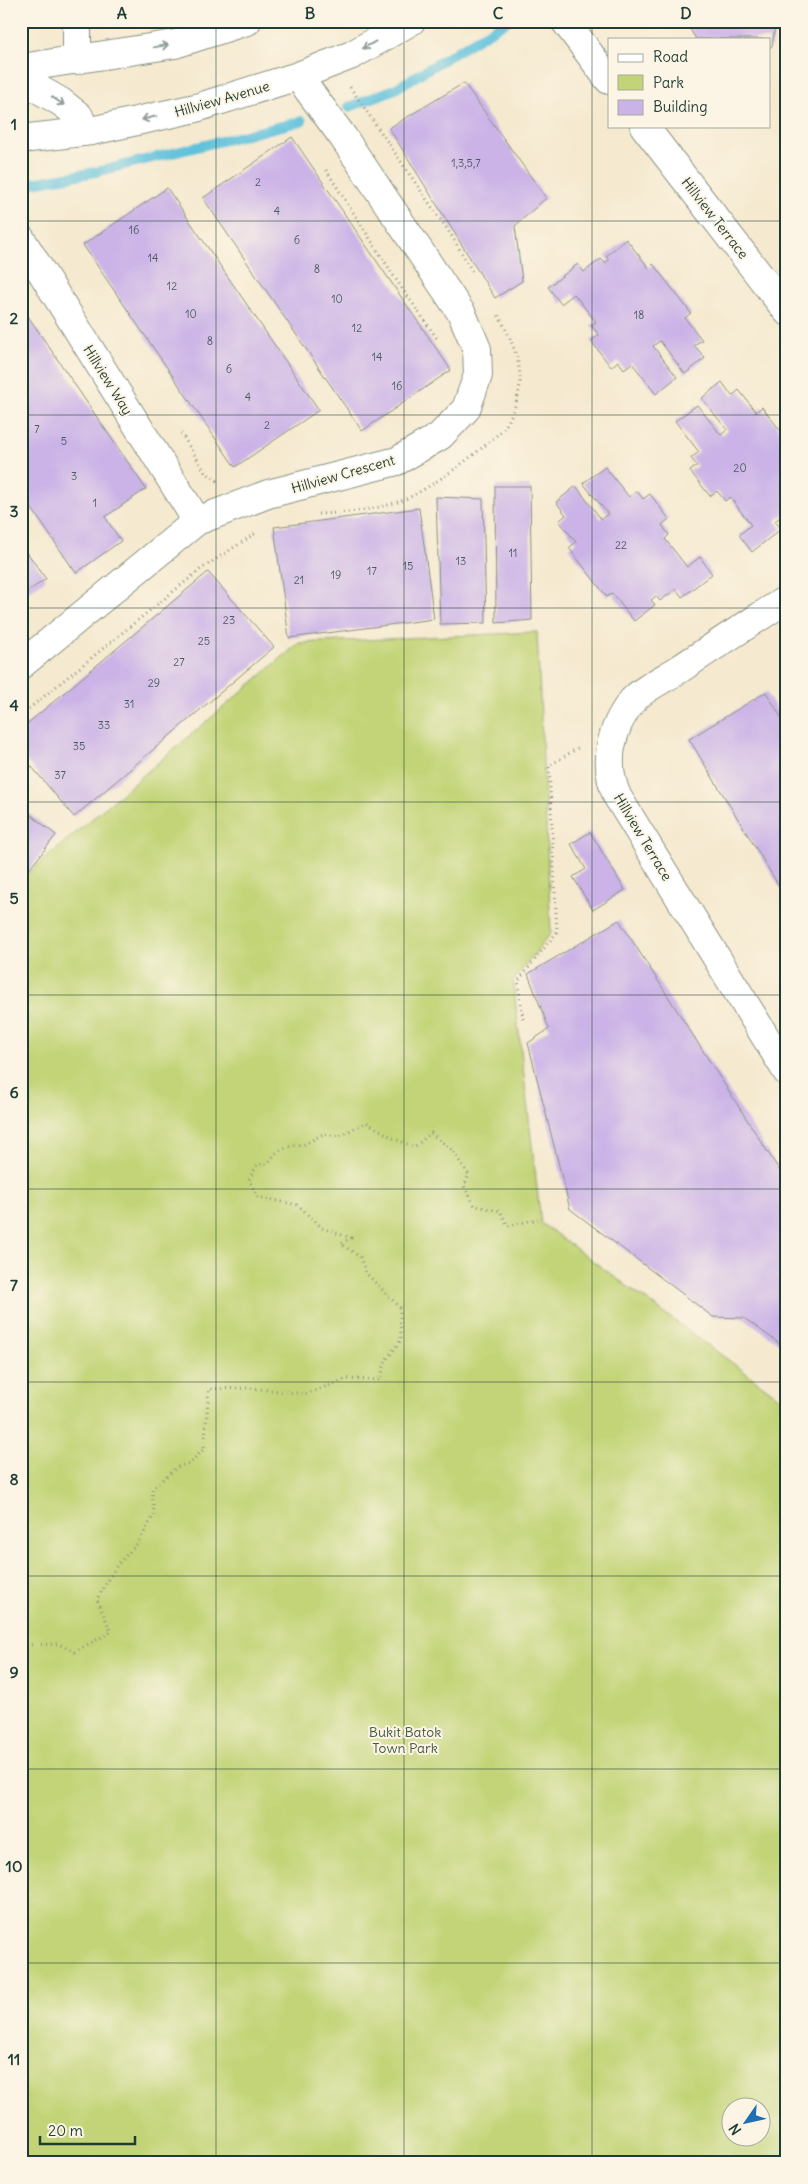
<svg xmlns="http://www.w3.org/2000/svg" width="808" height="2184" viewBox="0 0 808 2184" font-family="Delius,sans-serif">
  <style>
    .green { fill: #c2d477; stroke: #708856; fill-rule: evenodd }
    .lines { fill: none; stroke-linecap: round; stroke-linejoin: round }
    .stream { stroke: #5cc0db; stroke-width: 10 }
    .building { fill: #cbb3e7 }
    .minor-casing { stroke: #8a9382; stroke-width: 30 }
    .path { stroke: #8a9382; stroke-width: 3; stroke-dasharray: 1 4; stroke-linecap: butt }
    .minor { stroke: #fff; stroke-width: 28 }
    .oneway { stroke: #8f9e9a }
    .grid { fill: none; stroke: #1f3d34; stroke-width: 1; stroke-opacity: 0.55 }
    .labels { text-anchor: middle; stroke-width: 4; stroke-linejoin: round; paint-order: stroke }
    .number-label { font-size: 11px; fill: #4a5a61 }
    .street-label { font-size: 14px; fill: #1f3d34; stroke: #fcf5e5 }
    .park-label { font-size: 14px; fill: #405b41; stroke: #fcf5e5 }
    .neatline { fill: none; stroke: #1f3d34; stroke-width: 2 }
    .grid-label { font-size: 16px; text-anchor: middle; font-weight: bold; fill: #1f3d34 }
  </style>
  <rect width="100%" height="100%" fill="#fcf5e5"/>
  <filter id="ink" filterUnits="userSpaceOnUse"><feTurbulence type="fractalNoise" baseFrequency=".02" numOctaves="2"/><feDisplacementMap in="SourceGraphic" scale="10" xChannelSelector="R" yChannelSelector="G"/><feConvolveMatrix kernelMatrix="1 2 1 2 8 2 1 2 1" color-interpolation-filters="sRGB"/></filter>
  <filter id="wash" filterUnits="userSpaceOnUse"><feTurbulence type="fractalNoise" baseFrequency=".0096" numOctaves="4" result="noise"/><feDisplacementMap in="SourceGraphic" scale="20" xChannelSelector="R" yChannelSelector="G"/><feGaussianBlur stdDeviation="1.12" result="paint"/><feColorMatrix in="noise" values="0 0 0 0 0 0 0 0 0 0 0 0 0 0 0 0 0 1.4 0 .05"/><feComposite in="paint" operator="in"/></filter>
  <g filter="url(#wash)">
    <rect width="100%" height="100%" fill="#f5e9cf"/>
    <!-- green -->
    <path class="green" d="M537 632 551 933 513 981 541 1223 787 1403V2163H21V879L299 643ZM730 2106H760V2136H730Z"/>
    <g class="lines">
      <!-- stream -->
      <path class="stream" d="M349 107 395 89 507 21
        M21 185 96 172 302 121"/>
    </g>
    <g id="blocks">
      <!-- building -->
      <path class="building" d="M685 21H776L772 46 769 48V39H696Z
        M464 83 546 198 515 226 522 281 495 298 389 128Z
        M292 137 451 370 362 431 203 198Z
        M167 188 319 410 235 467 83 245Z
        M626 239 649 268 653 264 691 313 685 318 702 340 694 345 705 358 685 374 660 341 653 346 677 377 656 394 632 363 624 369 618 361 611 367 591 341 599 335 591 325 596 322 574 294 561 304 548 287 578 264 584 272 601 259 605 263 609 260 606 256Z
        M21 306 146 489 105 517 121 541 76 573 21 493Z
        M722 382 732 396 739 390 756 412 762 407 787 439V512L775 521 781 529 752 552 739 535 751 525 730 497 725 501 717 491 710 496 690 471 697 466 691 458 699 452 675 421 697 405 721 435 727 430 702 398Z
        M605 467 629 497 637 491 643 499 650 494 669 519 662 525 669 535 665 539 687 567 700 557 712 574 682 597 676 589 660 601 656 596 651 600 655 605 634 621 612 593 607 597 569 548 576 542 559 521 566 515 556 502 576 486 601 519 608 514 583 483Z
        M495 486H530L532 620 496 623Z
        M436 497 483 499 486 623 440 624Z
        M419 508 434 619 289 638 274 527Z
        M21 544 46 579 21 596Z
        M208 572 274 647 74 817 21 754V729Z
        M766 692 787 727V899L689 739Z
        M21 807 56 835 21 880Z
        M590 832 625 890 593 910 573 877 586 869 571 844Z
        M619 920 787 1182V1349L744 1318 713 1317 570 1209 528 1043 549 1029 528 974Z"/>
    </g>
  </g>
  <g filter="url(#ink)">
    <use href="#blocks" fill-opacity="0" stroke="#8a9382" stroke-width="1"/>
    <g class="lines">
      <defs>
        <path id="minor" d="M77 21V60
          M565 21 609 80
          M21 68 175 44 247 21
          M21 79 61 102 79 116 85 132
          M644 126 787 311
          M21 139 91 131 196 108 298 76 352 55 411 21
          M21 239 197 521
          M787 599C750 623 714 646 678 670 664 679 644 688 633 700 610 728 603 763 617 796L787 1072
          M21 665 197 521 268 494 397 461 440 436 466 409 478 375 477 349 462 314 343 137 298 76"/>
      </defs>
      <!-- minor casing -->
      <use href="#minor" class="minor-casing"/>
      <!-- path -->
      <path class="path" d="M350 87 453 238 472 271
        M326 170 397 281 438 340
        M181 433 205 472 218 481
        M318 514C345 513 375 510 401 501 428 491 484 449 504 428 513 416 521 392 520 377 519 355 508 332 497 313
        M21 715 201 569 256 533
        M523 1019 518 981 557 932 549 766 581 746
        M21 1645 59 1644 74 1652 111 1632 97 1599 117 1565 138 1543 154 1515 152 1489 177 1467 190 1463 204 1449 209 1389 250 1388 306 1394 347 1379 380 1380 386 1360 401 1340 400 1308 366 1273 360 1257 341 1244 351 1238 322 1228 298 1205 258 1197 249 1180 257 1165 268 1163 277 1152 293 1145H303L323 1134 340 1136 366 1122 393 1138 414 1147 431 1133 452 1150 469 1175 464 1186 475 1206 500 1211 508 1226 538 1219"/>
      <!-- minor -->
      <use href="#minor" class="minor"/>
    </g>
    <!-- one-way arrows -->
    <defs><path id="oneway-shaft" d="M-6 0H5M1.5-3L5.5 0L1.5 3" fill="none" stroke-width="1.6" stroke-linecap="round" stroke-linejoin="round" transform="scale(1.25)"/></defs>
    <g class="oneway">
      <use href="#oneway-shaft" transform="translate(369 45) rotate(151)"/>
      <use href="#oneway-shaft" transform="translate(161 46) rotate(-9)"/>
      <use href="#oneway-shaft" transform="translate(58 101) rotate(34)"/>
      <use href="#oneway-shaft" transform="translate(149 118) rotate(167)"/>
    </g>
  </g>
  <!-- grid -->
  <path class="grid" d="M216 21V2163M404 21V2163M592 21V2163M21 221H787M21 415H787M21 608H787M21 802H787M21 995H787M21 1189H787M21 1382H787M21 1576H787M21 1769H787M21 1963H787"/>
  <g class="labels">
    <!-- number labels -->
    <g class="number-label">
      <text x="466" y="167">1,3,5,7</text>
      <text x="258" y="186">2</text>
      <text x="277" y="215">4</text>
      <text x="134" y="234">16</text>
      <text x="297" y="244">6</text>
      <text x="153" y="262">14</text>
      <text x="317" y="273">8</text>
      <text x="172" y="290">12</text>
      <text x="337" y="303">10</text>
      <text x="191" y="318">10</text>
      <text x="639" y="319">18</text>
      <text x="357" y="332">12</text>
      <text x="210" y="345">8</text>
      <text x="377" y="361">14</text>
      <text x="229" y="373">6</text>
      <text x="397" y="390">16</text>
      <text x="248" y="401">4</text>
      <text x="267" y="429">2</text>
      <text x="37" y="433">7</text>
      <text x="64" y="445">5</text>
      <text x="740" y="472">20</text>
      <text x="74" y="480">3</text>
      <text x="95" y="507">1</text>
      <text x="621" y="549">22</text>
      <text x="513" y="557">11</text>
      <text x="461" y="565">13</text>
      <text x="408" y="570">15</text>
      <text x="372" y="575">17</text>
      <text x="336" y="579">19</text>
      <text x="299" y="584">21</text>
      <text x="229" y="624">23</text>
      <text x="204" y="645">25</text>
      <text x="179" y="666">27</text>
      <text x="154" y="687">29</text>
      <text x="129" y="708">31</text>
      <text x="104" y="729">33</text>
      <text x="79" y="750">35</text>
      <text x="60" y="779">37</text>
    </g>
    <!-- street labels -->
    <g class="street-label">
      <text transform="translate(222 99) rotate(-16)" y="5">Hillview Avenue</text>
      <text transform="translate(715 218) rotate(52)" y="5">Hillview Terrace</text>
      <text transform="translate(108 380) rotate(58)" y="5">Hillview Way</text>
      <text transform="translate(343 474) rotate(-16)" y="5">Hillview Crescent</text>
      <text transform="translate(643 837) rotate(59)" y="5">Hillview Terrace</text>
    </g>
    <!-- park labels -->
    <g class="park-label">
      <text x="405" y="1737">Bukit Batok<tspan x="405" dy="16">Town Park</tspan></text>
    </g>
  </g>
  <!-- margin -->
  <rect width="808" height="2184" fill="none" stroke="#fcf5e5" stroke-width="55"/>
  <!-- legend -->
  <rect x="608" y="38" width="162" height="90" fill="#fcf5e5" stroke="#a4ab9e"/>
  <rect x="618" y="54" width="25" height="8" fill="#ffffff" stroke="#a4ab9e"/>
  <text x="653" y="62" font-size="15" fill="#1f3d34">Road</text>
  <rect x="618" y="75" width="25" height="15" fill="#c2d477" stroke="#a4ab9e"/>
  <text x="653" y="88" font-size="15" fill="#1f3d34">Park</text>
  <rect x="618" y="100" width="25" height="15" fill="#cbb3e7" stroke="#a4ab9e"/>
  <text x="653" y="112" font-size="15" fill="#1f3d34">Building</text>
  <!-- north arrow -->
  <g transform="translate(746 2122) rotate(236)"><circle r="24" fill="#fcf5e5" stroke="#a4ab9e"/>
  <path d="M0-4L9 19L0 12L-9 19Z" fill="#1f6fb2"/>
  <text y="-8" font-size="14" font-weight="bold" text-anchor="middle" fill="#1f3d34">N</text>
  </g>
  <!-- scale -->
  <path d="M40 2136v8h95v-8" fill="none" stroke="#1f3d34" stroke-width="2.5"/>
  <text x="48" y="2136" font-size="15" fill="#1f3d34" stroke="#fcf5e5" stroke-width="4" paint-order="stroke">20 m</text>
  <rect x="28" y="28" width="752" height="2128" class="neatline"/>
  <g class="grid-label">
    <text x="122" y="19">A</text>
    <text x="310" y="19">B</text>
    <text x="498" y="19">C</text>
    <text x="686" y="19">D</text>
    <text x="14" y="130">1</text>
    <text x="14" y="324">2</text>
    <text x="14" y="517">3</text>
    <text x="14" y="711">4</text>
    <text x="14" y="904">5</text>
    <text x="14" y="1098">6</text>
    <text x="14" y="1291">7</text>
    <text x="14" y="1485">8</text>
    <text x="14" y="1678">9</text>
    <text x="14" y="1872">10</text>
    <text x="14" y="2065">11</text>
  </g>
</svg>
